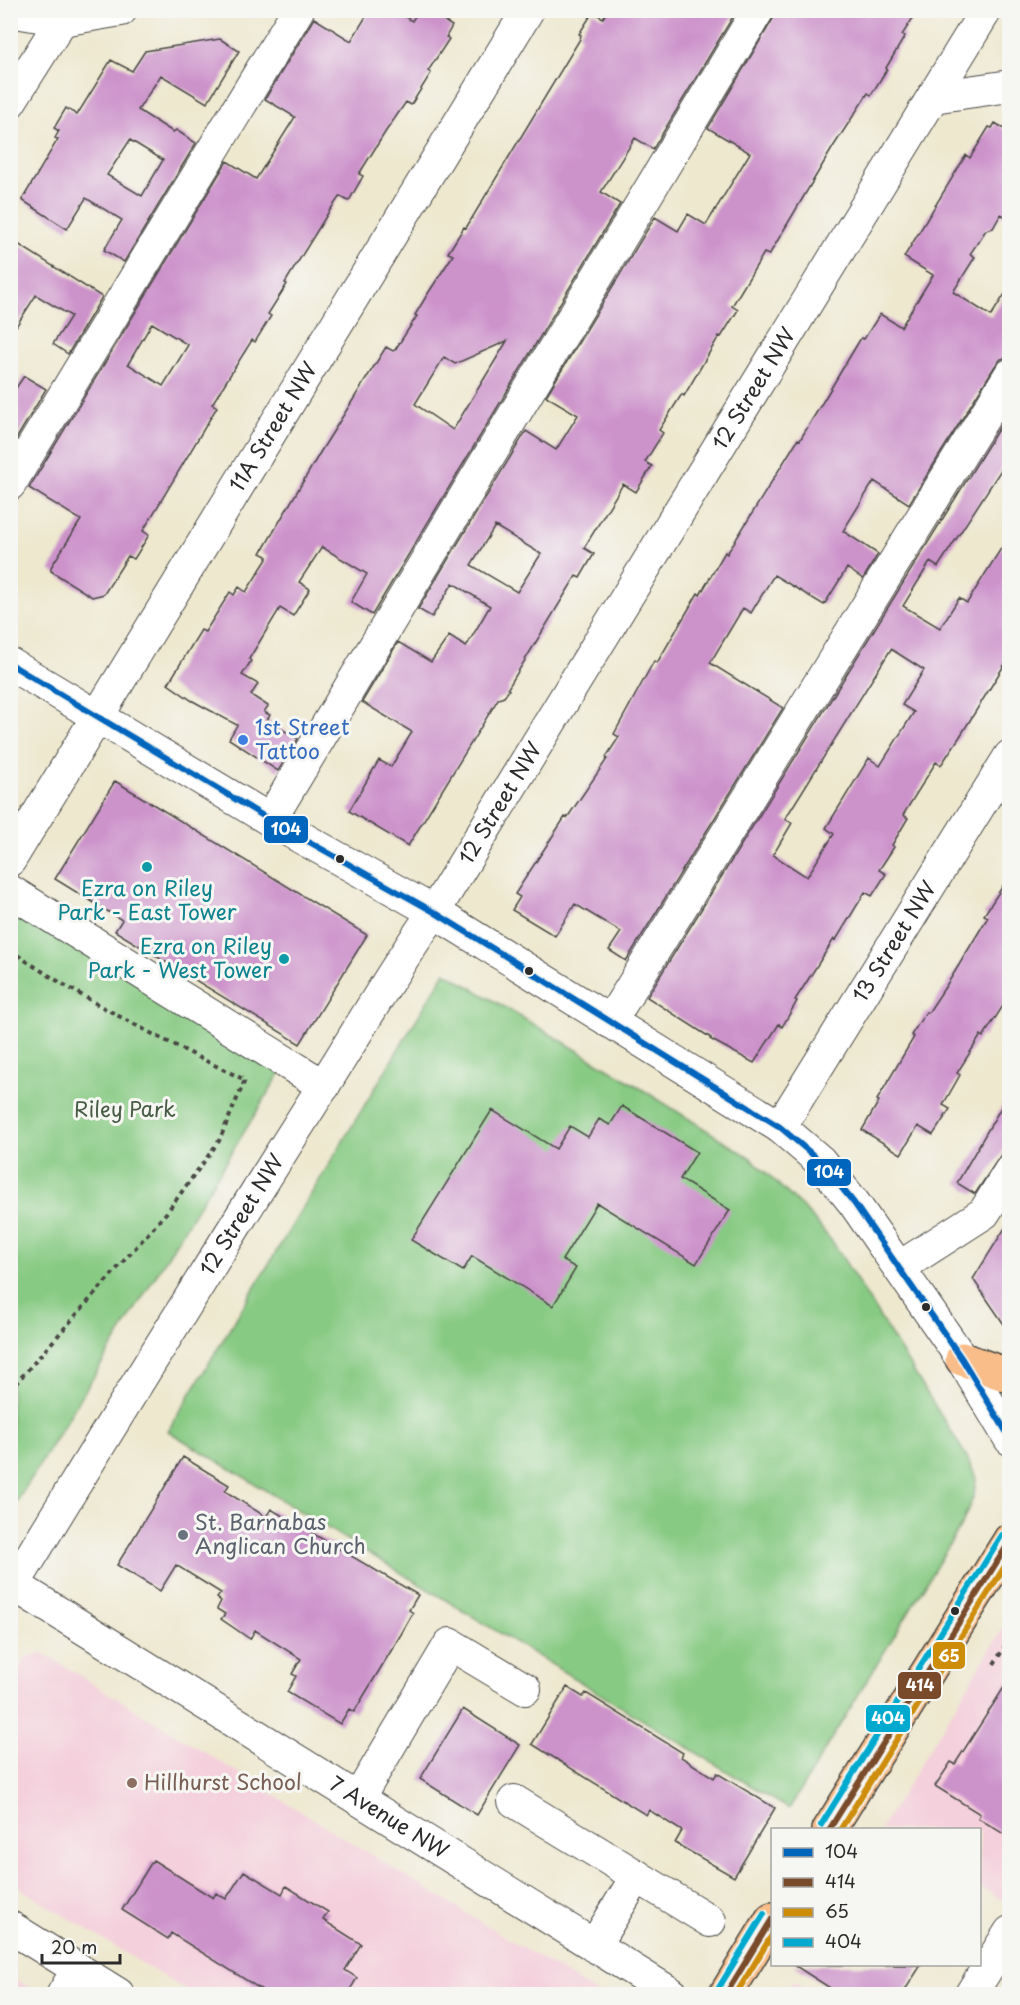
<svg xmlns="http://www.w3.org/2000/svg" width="1020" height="2005" viewBox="0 0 1020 2005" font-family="'Playpen Sans',sans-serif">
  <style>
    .built { fill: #f4cfdc }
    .green { fill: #87ca83; stroke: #597a57; stroke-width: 1.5 }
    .building { fill: #cc92ca; fill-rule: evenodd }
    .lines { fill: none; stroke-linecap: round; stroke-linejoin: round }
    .minor-casing { stroke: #484744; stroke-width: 34 }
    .major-casing { stroke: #484744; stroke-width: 36 }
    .path { stroke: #484744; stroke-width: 4; stroke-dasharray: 4.5 4.5; stroke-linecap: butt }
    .minor { stroke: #fff; stroke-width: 32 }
    .major { stroke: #f8bd89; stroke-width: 33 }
    .bus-1-casing { stroke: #f6f6f2; stroke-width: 10 }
    .bus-2-casing { stroke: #f6f6f2; stroke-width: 10 }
    .bus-3-casing { stroke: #f6f6f2; stroke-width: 10 }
    .bus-4-casing { stroke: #f6f6f2; stroke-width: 10 }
    .bus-1 { stroke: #0065bd; stroke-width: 6 }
    .bus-2 { stroke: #7a4b2a; stroke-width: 6 }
    .bus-3 { stroke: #ce8d09; stroke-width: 6 }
    .bus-4 { stroke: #00a9ce; stroke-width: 6 }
    .shop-dot { fill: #3f7fe0; stroke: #f6f6f2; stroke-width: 2 }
    .bus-dot { fill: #2b2b2b; stroke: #f6f6f2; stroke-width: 2 }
    .culture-dot { fill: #0f9aa8; stroke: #f6f6f2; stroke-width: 2 }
    .worship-dot { fill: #6b7280; stroke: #f6f6f2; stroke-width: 2 }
    .education-dot { fill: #8d6e63; stroke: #f6f6f2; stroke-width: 2 }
    .labels { text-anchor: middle; stroke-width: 6; stroke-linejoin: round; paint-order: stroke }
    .street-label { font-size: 21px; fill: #2b2b2b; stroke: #f6f6f2 }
    .shop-label { font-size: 21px; fill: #366cbe; stroke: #f6f6f2; text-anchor: start }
    .culture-label { font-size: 21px; fill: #0d838f; stroke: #f6f6f2 }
    .park-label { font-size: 21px; fill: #475b45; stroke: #f6f6f2 }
    .worship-label { font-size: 21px; fill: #5b616d; stroke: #f6f6f2; text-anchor: start }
    .education-label { font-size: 21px; fill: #785e54; stroke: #f6f6f2; text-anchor: start }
    .line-badge { stroke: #f6f6f2; stroke-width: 2 }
    .badge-label { font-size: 16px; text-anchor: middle; font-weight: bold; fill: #fff }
  </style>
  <rect width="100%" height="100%" fill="#f6f6f2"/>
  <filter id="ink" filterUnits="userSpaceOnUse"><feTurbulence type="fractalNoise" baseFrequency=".0167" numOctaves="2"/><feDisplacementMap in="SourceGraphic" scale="12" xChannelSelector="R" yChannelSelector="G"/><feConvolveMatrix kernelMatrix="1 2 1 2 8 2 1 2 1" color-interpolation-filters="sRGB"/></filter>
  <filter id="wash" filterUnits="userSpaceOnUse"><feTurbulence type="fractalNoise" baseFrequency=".008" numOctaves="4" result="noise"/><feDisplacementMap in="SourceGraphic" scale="24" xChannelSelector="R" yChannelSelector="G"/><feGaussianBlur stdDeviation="1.35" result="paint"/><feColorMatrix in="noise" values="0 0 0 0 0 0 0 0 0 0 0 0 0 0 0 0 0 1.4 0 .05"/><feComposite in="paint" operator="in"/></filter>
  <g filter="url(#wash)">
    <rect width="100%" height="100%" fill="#eee8cf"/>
    <!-- built -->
    <path class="built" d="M1009 1619V1904L980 1887V1830H880Z
      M43 1653 598 1994H192L11 1883 10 1683 26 1657Z
      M10 1976H11L40 1994H11Z
      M793 1981 814 1994H784Z"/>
    <!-- green -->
    <path class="green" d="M11 904 281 1072 11 1511Z
      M445 972 621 1076 751 1158 811 1216 834 1244 967 1457 976 1478 974 1495 962 1524 789 1809 168 1431Z"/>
    <g id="blocks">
      <!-- building -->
      <path class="building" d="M370 10H394L412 21 419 10H427L452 26 446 37 449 39 428 71 431 73 411 105 406 102 386 131 359 174 363 176 350 199 348 201 340 196 328 213 285 283 287 284 268 314 271 316 255 342 252 340 212 404 217 407 143 531 149 535 134 559 128 556 104 594 92 597 51 571V567L81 520 29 488 227 161 256 179 295 117 265 99 314 18 351 41ZM152 323 188 345 163 386 128 364Z
        M608 10H737L653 149 635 138 601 192 620 204 372 615 351 602 367 574 322 547 299 582 310 589 293 616 280 608 249 659 251 661 242 675 258 684 251 695 268 706 264 712 270 715 267 720 298 739 278 771 229 739 237 725 191 700 168 684 201 630 205 632 230 592 234 595 239 587 246 592 267 559V556L261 553 321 451 386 347 393 351 395 350 417 316 415 315 427 295 453 255 448 253 464 227 466 228 580 39 581 35 579 34 593 12 603 18ZM507 341 453 430 415 404 444 357 455 364Z
        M776 10H918L902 35 905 36 886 68 887 69 871 95 868 93 833 147 769 255 764 253 732 306 738 310 721 337 719 336 684 396 682 394 659 430 663 433 645 462 652 466 636 492 623 484 584 548 594 554 580 578 576 576 508 688 509 690 504 697 498 699 408 846 349 811 379 760 391 767 412 732 362 702 398 642 431 662 449 636 466 647 490 606 453 583 432 617 418 609 526 431 556 450 578 415 546 396 655 217 678 231 688 214 706 225 750 153 708 128 773 19ZM495 526 541 554 517 592 471 565Z
        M220 39 239 51 207 103 161 75 138 110 173 132 176 130 196 143 124 262 104 250 122 220 86 198 67 229 22 200 58 139 55 138 59 131 54 128 66 108 77 115 111 60 132 71 145 51ZM130 140 163 160 142 196 107 175Z
        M995 123 1010 132V219L1001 214 993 228 986 230 970 254 975 257 953 292 991 316 1010 286V357L1001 359 995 366 909 504 874 481 843 531 878 554 863 579 847 568 824 605 774 575 751 613 743 608 710 663 783 708 626 961 609 950 621 932 575 904 555 936 512 910 520 897 515 894 565 817 567 818 607 759 606 757 619 737 614 734 654 661 657 663 698 593 700 595 725 552 727 554 798 439 800 440 861 338 864 339 880 314 901 327 933 275 904 257 966 155 970 158 989 127 992 128Z
        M10 239 102 297 68 354 53 344 71 316 36 295 10 336Z
        M24 376 46 389 12 446 10 397Z
        M1010 410V456L938 567 930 562 903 606 940 628 959 598 967 603 1010 534V656L959 738 941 765 936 762 903 815 908 818 892 845 894 847 879 870 886 874 872 896 865 892 836 940 834 939 795 1000 797 1001 782 1027 779 1024 754 1063 710 1039 711 1038 647 997ZM891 649 924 670 902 705 914 712 880 766 869 758 826 828 834 834 807 877 773 855 792 823 785 819Z
        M115 781 367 935 300 1044 115 931 122 920 55 879Z
        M1010 875V995L983 1037 981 1035 957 1073 960 1075 943 1105 950 1109 933 1135 918 1126 901 1154 862 1130 879 1101 877 1100 914 1037 911 1035 926 1012 928 1013 951 978 988 917 984 915Z
        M1010 1092V1141L975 1194 957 1183Z
        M622 1106 697 1152 680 1179 730 1210 696 1264 597 1203 562 1260 576 1268 553 1306 472 1256 463 1271 411 1240 492 1110 556 1149 570 1126 588 1137 599 1119 610 1125Z
        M1010 1220V1333L973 1279Z
        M183 1457 229 1485 225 1491 266 1517 271 1509 418 1595 409 1610 413 1613 400 1636 354 1712 349 1709 340 1724 287 1692 296 1676 292 1674 301 1659 255 1630 250 1639 221 1619 225 1614 217 1609 221 1601 217 1598 221 1593 176 1565 160 1591 117 1565Z
        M1010 1678V1838L978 1818 980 1814 935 1786 951 1762 955 1764Z
        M567 1687 583 1697 586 1693 683 1753 681 1757 714 1778 717 1773 775 1808 734 1877 675 1843 682 1831 649 1810 646 1815 532 1744Z
        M463 1709 520 1745 477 1815 420 1779Z
        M153 1860 213 1898 216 1893 226 1899 244 1871 282 1894 286 1886 328 1912 323 1920 361 1944 345 1970 357 1978 347 1995H270L171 1933 168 1939 122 1910Z
        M794 1965H921L902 1995H841Z"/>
    </g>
  </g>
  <g filter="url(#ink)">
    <use href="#blocks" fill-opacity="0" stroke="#484744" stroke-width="1.5"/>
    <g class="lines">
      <defs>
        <g id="minor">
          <path d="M10 11 62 20 121 10"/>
          <path d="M933 97 1010 86"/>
          <path d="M10 102 68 10"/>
          <path d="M10 484 298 10"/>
          <path d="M10 664 270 820 434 912 780 1127 820 1161 854 1203 962 1359 1010 1439"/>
          <path d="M270 820 758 10"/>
          <path id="s1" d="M10 860 528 10"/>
          <path d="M10 891 324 1086"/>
          <path d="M610 1022 1010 375"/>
          <path id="s2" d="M780 1127 1010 756"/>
          <path d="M900 1267 984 1213 1010 1171"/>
          <path id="s3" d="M14 1585 672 1994"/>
          <path id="s4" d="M10 1591C111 1425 213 1260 317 1096 356 1035 392 971 434 912L986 10"/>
          <path d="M358 1799 450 1644 525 1689"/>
          <path d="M514 1801 710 1921"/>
          <path d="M10 1927 118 1994"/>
          <path d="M594 1946 637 1876"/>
          <path d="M63 1994 78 1969"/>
          <path d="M971 1994 1010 1932"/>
        </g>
        <path id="major" d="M962 1359 1010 1376
          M829 1830 1010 1540
          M726 1994 772 1919"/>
      </defs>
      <!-- minor casing -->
      <use href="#minor" class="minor-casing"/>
      <!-- major casing -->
      <use href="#major" class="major-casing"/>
      <!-- path -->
      <path class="path" d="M10 950C84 1001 165 1041 245 1080L219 1141 167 1212 10 1390
        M994 1664 1010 1638"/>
      <!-- minor -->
      <use href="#minor" class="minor"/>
      <!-- major -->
      <use href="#major" class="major"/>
      <defs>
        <path id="bus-1" d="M10 664 270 820 434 912 780 1127 820 1161 854 1203 962 1359 1010 1438"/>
        <path id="bus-2" d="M829 1830 1010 1541
          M726 1994 772 1919"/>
        <path id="bus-3" d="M840 1830 1010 1558
          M736 1994 772 1935"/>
        <path id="bus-4" d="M821 1825 1002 1535
          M718 1989 764 1914"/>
      </defs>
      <!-- bus-1 casing -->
      <use href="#bus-1" class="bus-1-casing"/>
      <!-- bus-2 casing -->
      <use href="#bus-2" class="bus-2-casing"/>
      <!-- bus-3 casing -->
      <use href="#bus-3" class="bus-3-casing"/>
      <!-- bus-4 casing -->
      <use href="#bus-4" class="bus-4-casing"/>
      <!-- bus-1 -->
      <use href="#bus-1" class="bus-1"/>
      <!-- bus-2 -->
      <use href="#bus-2" class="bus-2"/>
      <!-- bus-3 -->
      <use href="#bus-3" class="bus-3"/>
      <!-- bus-4 -->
      <use href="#bus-4" class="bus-4"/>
    </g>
  </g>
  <!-- markers -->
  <circle class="shop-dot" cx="243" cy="740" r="6"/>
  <g class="bus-dot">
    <circle cx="340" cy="859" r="5"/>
    <circle cx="529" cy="971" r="5"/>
    <circle cx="926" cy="1307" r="5"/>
    <circle cx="955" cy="1611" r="5"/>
  </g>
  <g class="culture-dot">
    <circle cx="147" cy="867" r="6"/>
    <circle cx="284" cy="959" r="6"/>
  </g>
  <circle class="worship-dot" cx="183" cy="1535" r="6"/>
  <circle class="education-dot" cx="132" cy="1783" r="6"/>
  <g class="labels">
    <!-- street labels -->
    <g class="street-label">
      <text dy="7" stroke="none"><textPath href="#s4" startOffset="1414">12 Street NW</textPath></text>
      <text dy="7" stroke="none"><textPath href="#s1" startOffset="507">11A Street NW</textPath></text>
      <text dy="7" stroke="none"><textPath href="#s4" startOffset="928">12 Street NW</textPath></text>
      <text dy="7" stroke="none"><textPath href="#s2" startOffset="218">13 Street NW</textPath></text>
      <text dy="7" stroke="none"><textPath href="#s4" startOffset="442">12 Street NW</textPath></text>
      <text dy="7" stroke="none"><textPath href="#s3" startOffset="441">7 Avenue NW</textPath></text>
    </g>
    <!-- shop labels -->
    <g class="shop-label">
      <text x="255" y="735">1st Street<tspan x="255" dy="24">Tattoo</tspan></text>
    </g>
    <!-- culture labels -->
    <g class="culture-label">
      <text x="147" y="896">Ezra on Riley<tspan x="147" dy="24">Park - East Tower</tspan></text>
      <text x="272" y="954" text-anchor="end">Ezra on Riley<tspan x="272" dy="24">Park - West Tower</tspan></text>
    </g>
    <!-- park labels -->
    <g class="park-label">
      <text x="125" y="1117">Riley Park</text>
    </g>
    <!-- worship labels -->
    <g class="worship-label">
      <text x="195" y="1530">St. Barnabas<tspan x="195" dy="24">Anglican Church</tspan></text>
    </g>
    <!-- education labels -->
    <g class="education-label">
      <text x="144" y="1790">Hillhurst School</text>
    </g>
  </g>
  <g class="line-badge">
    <rect x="263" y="815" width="46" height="29" rx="6" fill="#0065bd"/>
    <rect x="806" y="1158" width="46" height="29" rx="6" fill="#0065bd"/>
    <rect x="932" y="1641" width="34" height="29" rx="6" fill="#ce8d09"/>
    <rect x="897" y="1671" width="45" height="29" rx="6" fill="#7a4b2a"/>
    <rect x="865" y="1704" width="46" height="29" rx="6" fill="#00a9ce"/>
  </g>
  <g class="badge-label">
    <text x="286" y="835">104</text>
    <text x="829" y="1178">104</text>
    <text x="949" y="1662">65</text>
    <text x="920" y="1691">414</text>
    <text x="888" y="1724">404</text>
  </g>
  <!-- margin -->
  <rect width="1020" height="2005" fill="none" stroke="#f6f6f2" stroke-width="36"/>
  <!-- legend -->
  <rect x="771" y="1828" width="210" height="138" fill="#f6f6f2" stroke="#a5a5a2" stroke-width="1.5"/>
  <rect x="783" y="1848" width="30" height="9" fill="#0065bd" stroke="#a5a5a2" stroke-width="1.5"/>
  <text x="825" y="1858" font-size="18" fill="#2b2b2b">104</text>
  <rect x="783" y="1878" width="30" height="9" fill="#7a4b2a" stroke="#a5a5a2" stroke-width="1.5"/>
  <text x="825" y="1888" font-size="18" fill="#2b2b2b">414</text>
  <rect x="783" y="1908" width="30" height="9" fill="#ce8d09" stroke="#a5a5a2" stroke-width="1.5"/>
  <text x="825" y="1918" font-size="18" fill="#2b2b2b">65</text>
  <rect x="783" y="1938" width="30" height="9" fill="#00a9ce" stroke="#a5a5a2" stroke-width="1.5"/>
  <text x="825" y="1948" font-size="18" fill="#2b2b2b">404</text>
  <!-- scale -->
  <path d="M42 1954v9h78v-9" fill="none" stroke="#2b2b2b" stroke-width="3"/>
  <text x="51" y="1954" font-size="18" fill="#2b2b2b" stroke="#f6f6f2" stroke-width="4.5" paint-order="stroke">20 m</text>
</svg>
